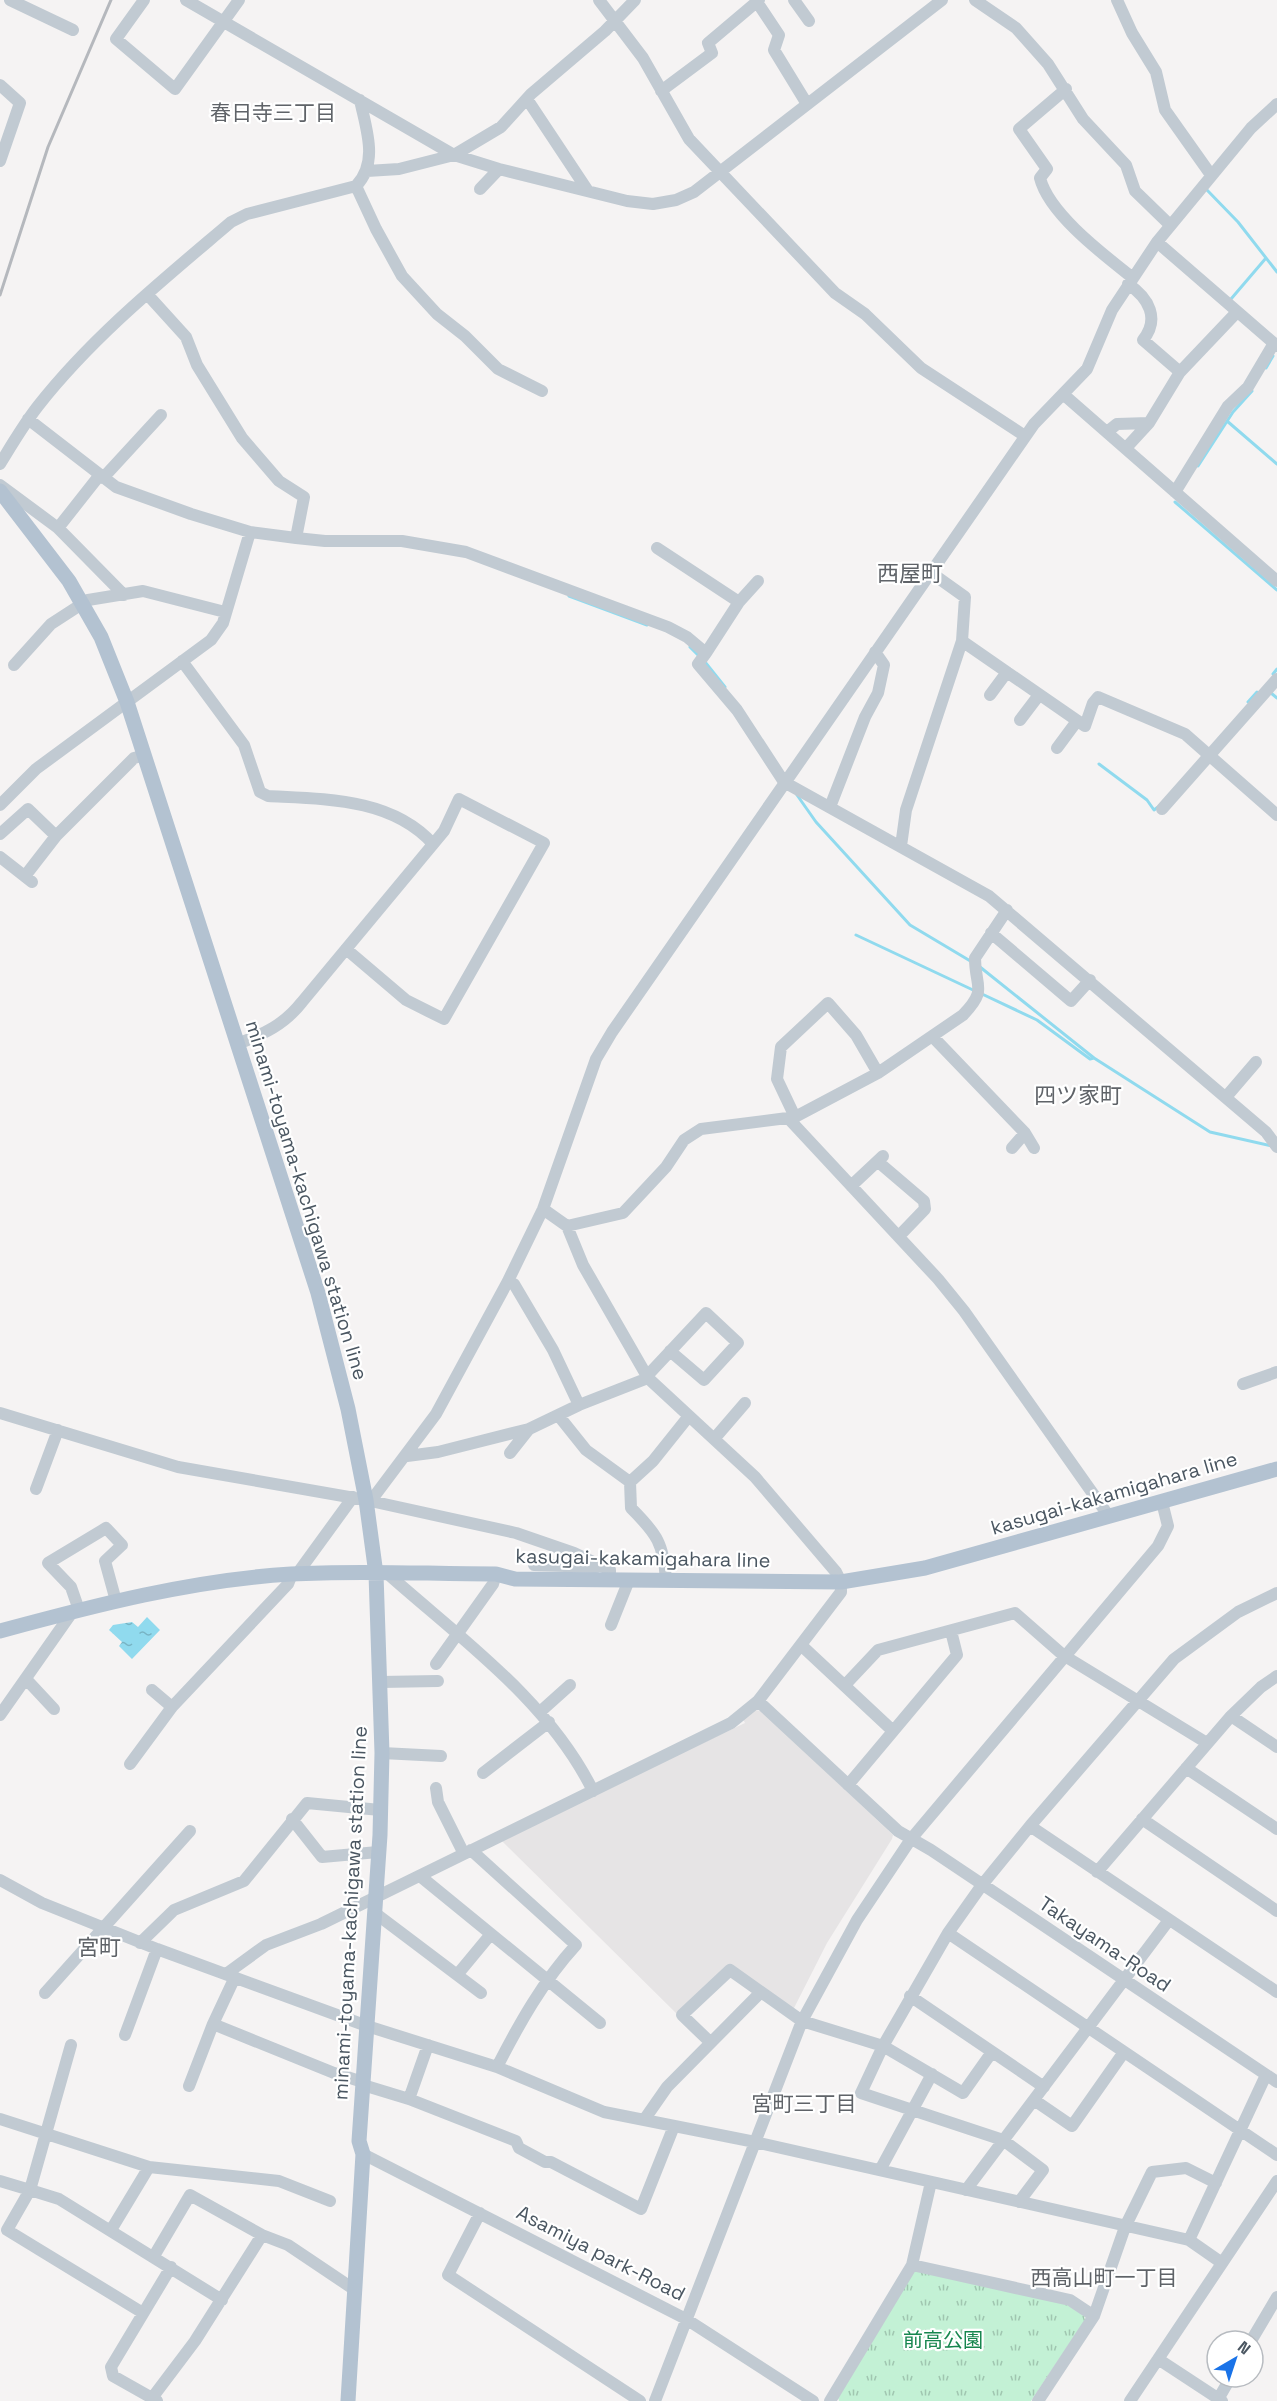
<svg xmlns="http://www.w3.org/2000/svg" width="1277" height="2401" viewBox="0 0 1277 2401" font-family="'Space Grotesk','Noto Sans JP',sans-serif">
  <style>
    .education { fill: #e6e4e5 }
    .park { fill: url(#park-tufts) }
    .water { fill: url(#water-ripples) }
    .lines { fill: none; stroke-linecap: round; stroke-linejoin: round }
    .stream { stroke: #90daee; stroke-width: 3 }
    .minor { stroke: #c1cad2; stroke-width: 12 }
    .major { stroke: #b3c2d1; stroke-width: 15 }
    .rail { stroke: #b5b8bd; stroke-width: 3 }
    .labels { text-anchor: middle; stroke-width: 4.5; stroke-linejoin: round; paint-order: stroke }
    .street-label { font-size: 20px; fill: #4a5661; stroke: #fff }
    .park-label { font-size: 20px; fill: #17864f; stroke: #fff }
    .neighbourhood-label { font-size: 21px; fill: #5f6368; stroke: #fff }
    .quarter-label { font-size: 22px; fill: #5f6368; stroke: #fff }
  </style>
  <defs>
    <pattern id="park-tufts" width="24" height="20" patternUnits="userSpaceOnUse" patternTransform="scale(1.5)"><rect width="24" height="20" fill="#c3f1d5"/><path d="M3 7l-1-3M5 7V3M7 7l1-3M15 17l-1-3M17 17v-4M19 17l1-3" fill="none" stroke="#a0c6b0"/></pattern>
    <pattern id="water-ripples" width="26" height="14" patternUnits="userSpaceOnUse" patternTransform="scale(1.5)"><rect width="26" height="14" fill="#90daee"/><path d="M2 4q2-2 4 0t4 0M15 11q2-2 4 0t4 0" fill="none" stroke="#78b4c4"/></pattern>
  </defs>
  <rect width="100%" height="100%" fill="#f5f3f3"/>
  <!-- education -->
  <path class="education" d="M754 1710 762 1711 893 1835 892 1839 827 1943 794 2008 790 2009 730 1966 678 2015 500 1839 745 1723 743 1719Z"/>
  <!-- park -->
  <path class="park" d="M918 2270 1068 2305 1084 2316 1085 2320 1031 2401H839L838 2398 913 2272Z"/>
  <!-- water -->
  <path class="water" d="M147 1617 160 1630 132 1659 119 1646 122 1642 109 1630 113 1625 132 1622 138 1627Z"/>
  <g class="lines">
    <!-- stream -->
    <path class="stream" d="M1206 189 1238 222 1277 272
      M1231 299 1266 258
      M1266 368 1273 356
      M1227 421 1277 464
      M1198 466 1233 412 1252 391
      M1175 502 1277 590
      M569 596 647 625
      M690 647 700 657
      M705 662 725 687
      M1273 674 1277 669
      M1271 693 1277 698
      M1248 702 1257 692
      M1099 764 1147 800 1154 810 1158 807
      M797 795 816 822 910 925 972 962
      M856 935 973 990
      M980 967 1094 1058 1210 1132 1272 1146
      M982 994 1037 1020 1090 1059 1094 1058"/>
    <!-- minor -->
    <path class="minor" d="M10 0 73 30
      M144 0 116 39 175 89 239 0
      M186 0 454 155 499 169 627 201 653 204 676 200 694 192 942 0
      M599 0 643 58 689 139 835 293 865 314 921 368 1025 436
      M794 0 809 21
      M975 0 1016 28 1048 64 1083 119 1126 165 1135 191 1170 225
      M1117 0 1132 33 1156 72 1165 110 1211 175
      M757 2 779 35 774 50 807 104
      M0 85 20 103 0 161
      M1066 89 1019 129 1047 169 1040 178C1049 214 1104 255 1133 278
      M661 91 712 53 708 43 759 0
      M527 99 588 191
      M367 171 399 169 454 155 501 127 531 94 605 31 635 0
      M356 186 376 229 402 276 437 314 465 336 498 369 542 391
      M480 189 499 169
      M1157 242 1277 346
      M1128 284C1149 298 1160 319 1143 340L1180 372
      M147 294 186 337 197 365 242 438 279 481 304 497 296 538
      M1063 394 1277 581
      M28 419 116 487 191 514 250 532 296 538 325 541H402L466 552 668 627 687 637 706 653 698 664 737 710 784 782 989 896 1266 1132 1277 1147
      M1107 432 1117 424 1149 423
      M1126 448 1149 423 1180 372 1237 312
      M0 464C12 444 24 424 38 406 93 336 164 279 231 222L247 214 356 186C379 162 366 129 360 100
      M103 478 161 415
      M0 485 58 528 124 595
      M1175 492 1228 406 1248 387 1274 343
      M58 528 99 476
      M657 548 739 602
      M962 641 1085 726 1093 703 1098 697 1185 734 1277 815
      M706 653 739 602 758 581
      M182 661 244 745 260 792 268 796C325 799 392 798 433 844
      M14 665 51 624 88 600 143 591 225 612
      M990 695 1007 672
      M1020 720 1039 695
      M1057 748 1077 721
      M0 805 36 769 211 640 223 623 250 532
      M830 807 865 717 878 693 884 665 875 652
      M1162 809 1277 679
      M0 834 28 809 56 836
      M901 846 906 810 962 641 965 597 930 572
      M0 857 32 882
      M25 876 56 836 134 758 145 755
      M991 933 1071 1001 1090 980
      M932 1036 1025 1133 1034 1148
      M237 1044C264 1034 284 1025 302 1002L444 831 459 799 544 843 444 1019 406 1000 346 949
      M1226 1097 1256 1062
      M795 1117 777 1079 781 1047 828 1003 856 1035 878 1073
      M788 1118 938 1279 964 1311 1108 1515
      M1012 1148 1025 1133
      M883 1166 924 1201 925 1209 899 1236
      M851 1186 883 1156
      M567 1226 623 1213 666 1167 684 1140 701 1129 795 1117 878 1073 963 1015C988 989 975 988 975 958L1007 910
      M508 1281 514 1284 553 1350 579 1405
      M647 1376 706 1313 738 1343 704 1380 670 1351
      M1243 1384 1277 1372
      M0 1413 178 1467 366 1500 516 1533 574 1553 610 1570V1580
      M558 1415 586 1450 630 1482
      M714 1439 745 1403
      M510 1453 529 1429 579 1405 648 1378
      M407 1456 438 1452 529 1429
      M36 1489 58 1430
      M370 1502 436 1414 508 1281 543 1209 596 1059 612 1032 1034 424 1087 369 1112 310 1157 242 1251 128 1277 104
      M534 1565 596 1567
      M297 1574 353 1497
      M388 1574C461 1639 549 1701 593 1791
      M666 1581C664 1544 657 1534 631 1508L630 1482 653 1461 689 1416
      M79 1610 71 1587 48 1563 106 1528 122 1545 105 1561 116 1601
      M611 1625 629 1580
      M802 1646 893 1731
      M436 1664 493 1584 496 1574
      M26 1679 54 1709
      M381 1682 438 1681
      M845 1685 878 1650 1015 1613 1063 1655 1207 1743
      M152 1690 172 1707
      M758 1701 898 1831 931 1850 1277 2082
      M541 1711 570 1685
      M0 1715 73 1611
      M1231 1716 1277 1747
      M382 1753 441 1756
      M130 1764 172 1707 288 1584 292 1574
      M1186 1768 1277 1829
      M483 1773 549 1722
      M848 1785 957 1655 951 1631
      M436 1788 438 1802 464 1854
      M292 1819 322 1857 378 1852
      M1142 1819 1277 1911
      M1030 1826 1277 1992
      M471 1850 576 1945C543 1981 519 2024 497 2067
      M1097 1872 1231 1716 1261 1687 1277 1676
      M420 1876 600 2023
      M0 1880 42 1903 157 1949 367 2026 497 2067 604 2112 755 2142 1189 2240 1222 2263
      M375 1913 481 1993
      M948 1933 1277 2155
      M140 1943 174 1910 244 1881 307 1803 380 1810
      M226 1974 266 1945 321 1924 731 1723 758 1701 841 1592V1582L836 1572 755 1477 648 1378 583 1265 567 1226 543 1209
      M457 1975 491 1934
      M45 1993 190 1831
      M910 1996 1044 2087
      M213 2024 334 2073 363 2082
      M125 2035 157 1949
      M710 2042 682 2015 730 1970 802 2021 883 2046 963 2093 992 2052
      M71 2045 30 2190 59 2199 222 2300
      M363 2085 409 2099 516 2141 519 2148 545 2162H551L641 2209 674 2126
      M189 2086 213 2024 235 1977
      M409 2099 428 2045
      M1034 2100 1072 2126 1124 2052
      M0 2119 149 2167 279 2181 330 2201
      M644 2120 667 2087 761 1992
      M363 2154 686 2319 813 2401
      M880 2170 932 2074
      M0 2181 30 2190 7 2230 143 2313
      M931 2182 912 2265 1070 2300 1094 2316
      M966 2190 1169 1920
      M1019 2202 1043 2170 1003 2140 861 2093 883 2046 948 1933 982 1885 1030 1826 1174 1659 1238 1612 1277 1593
      M480 2213 448 2275 640 2401
      M111 2230 149 2167
      M1189 2240 1266 2075
      M154 2256 190 2195 262 2235 288 2245 355 2290
      M1251 2341 1277 2297
      M1158 2359 1222 2401
      M152 2398 113 2376 111 2367 171 2267
      M157 2401 152 2398 195 2341 262 2235
      M655 2401 802 2021 857 1920 911 1839 1158 1546 1168 1526 1162 1502
      M830 2401 912 2265
      M1038 2401 1094 2316 1125 2227 1152 2172 1186 2168 1216 2183
      M1130 2401 1277 2181
      M1217 2401 1231 2377"/>
    <!-- major -->
    <path class="major" d="M0 491 69 581 101 637 127 702 318 1293 348 1409 366 1500 376 1574 382 1753 380 1835 359 2141 363 2154 348 2401
      M0 1631C96 1605 192 1580 291 1574 359 1570 428 1574 496 1574L515 1579 841 1582 925 1568 1277 1469"/>
    <!-- rail -->
    <path class="rail" d="M0 295 48 147 111 0"/>
  </g>
  <g class="labels">
    <!-- street labels -->
    <g class="street-label">
      <text transform="translate(307 1200) rotate(73)" y="7">minami-toyama-kachigawa station line</text>
      <text transform="translate(1114 1493) rotate(-16)" y="7">kasugai-kakamigahara line</text>
      <text transform="translate(643 1558) rotate(1)" y="7">kasugai-kakamigahara line</text>
      <text transform="translate(350 1913) rotate(-87)" y="7">minami-toyama-kachigawa station line</text>
      <text transform="translate(1105 1944) rotate(34)" y="7">Takayama-Road</text>
      <text transform="translate(601 2253) rotate(27)" y="7">Asamiya park-Road</text>
    </g>
    <!-- park labels -->
    <g class="park-label">
      <text x="943" y="2347">前高公園</text>
    </g>
    <!-- neighbourhood labels -->
    <g class="neighbourhood-label">
      <text x="273" y="120">春日寺三丁目</text>
      <text x="804" y="2111">宮町三丁目</text>
      <text x="1104" y="2285">西高山町一丁目</text>
    </g>
    <!-- quarter labels -->
    <g class="quarter-label">
      <text x="910" y="581">西屋町</text>
      <text x="1078" y="1103">四ツ家町</text>
      <text x="99" y="1955">宮町</text>
    </g>
  </g>
  <!-- north arrow -->
  <g transform="translate(1235 2359) rotate(39)"><circle r="28" fill="#ffffff" stroke="#b7bbc0" stroke-width="1.5"/>
  <path d="M0-4.5L10 22L0 15L-10 22Z" fill="#1a73e8"/>
  <text y="-9" font-size="16" font-weight="bold" text-anchor="middle" fill="#4a5661">N</text>
  </g>
</svg>
